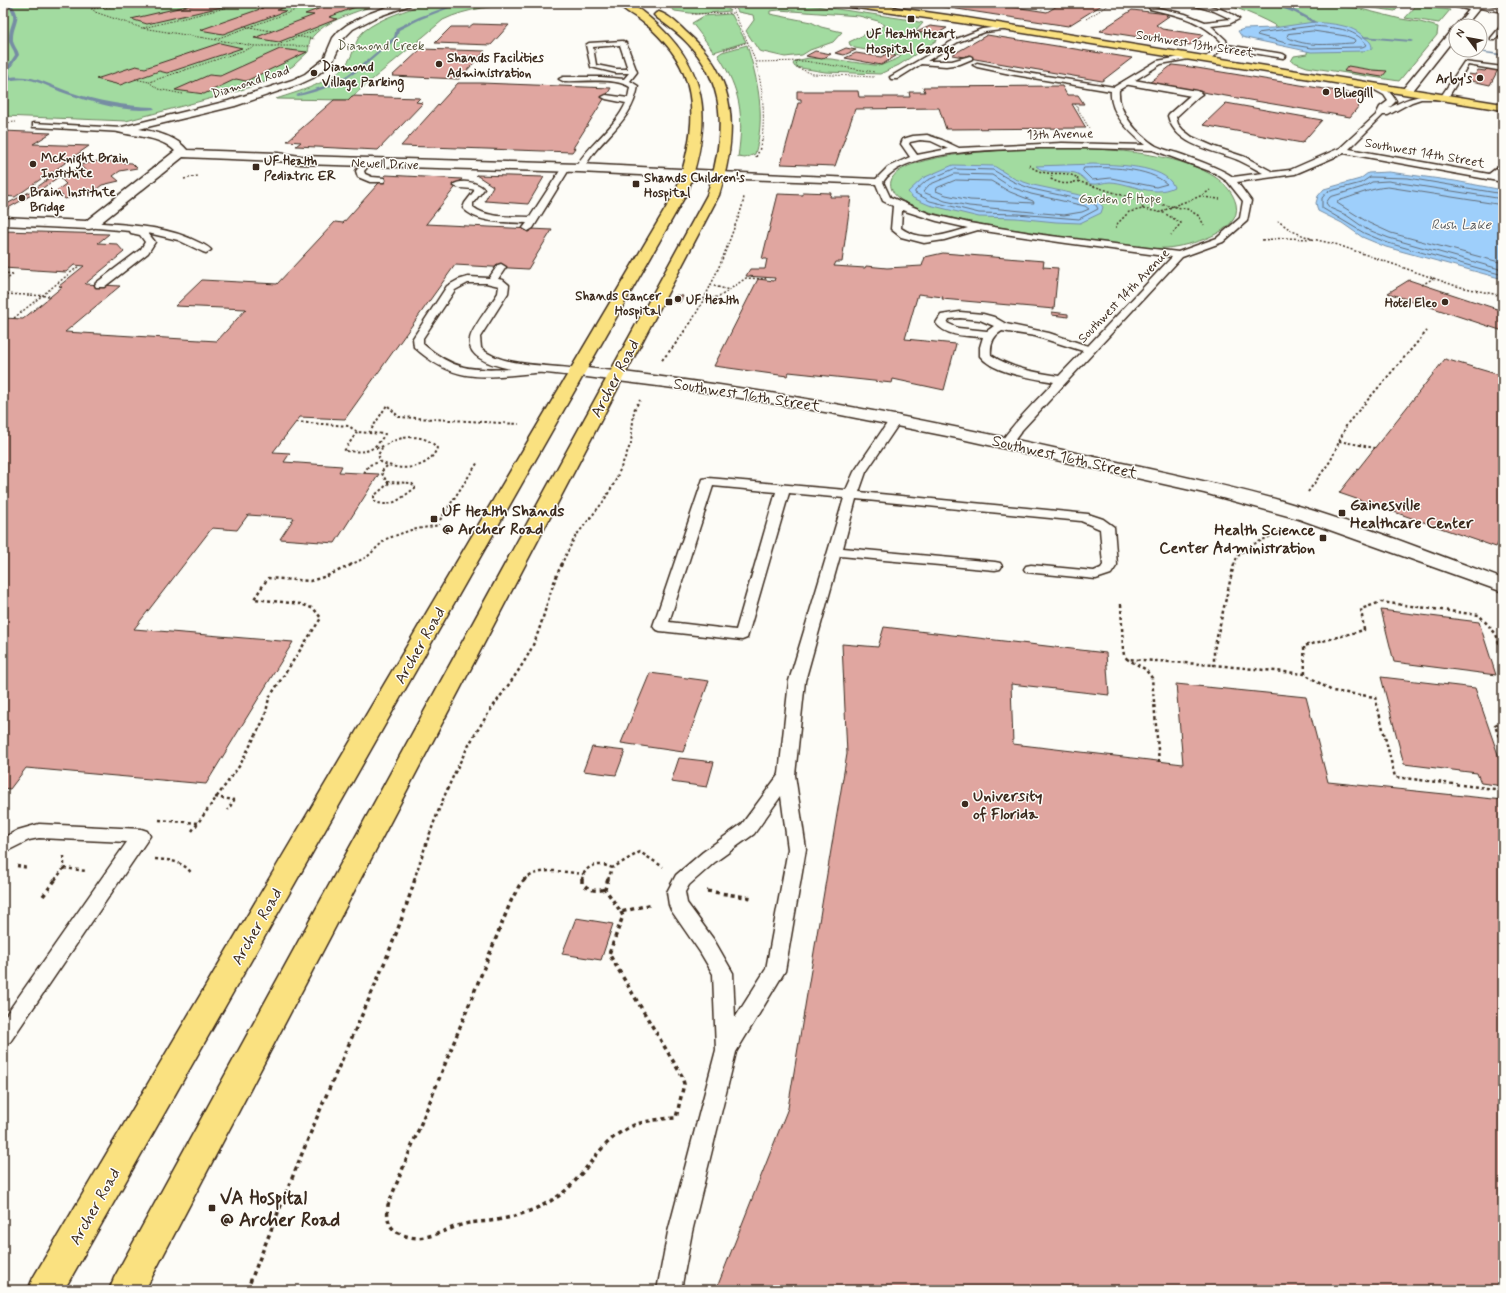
<svg xmlns="http://www.w3.org/2000/svg" width="1506" height="1293" viewBox="0 0 1506 1293" font-family="Mynerve,sans-serif">
  <style>
    .green { fill: #a2dba0; stroke: #6e825f }
    .water { fill: #9ecffb; stroke: #768da3 }
    .lines { fill: none; stroke-linecap: round; stroke-linejoin: round }
    .shore { stroke: #636c76; stroke-width: 1 }
    .stream { fill: #768da3; fill-rule: evenodd }
    .building { fill: #e0a6a0; stroke: #3b2a1e }
    .lane-casing { stroke: #3b2a1e; stroke-width: 3 }
    .street-casing { stroke: #3b2a1e; stroke-width: 3 }
    .secondary-casing { stroke: #3b2a1e; stroke-width: 3 }
    .primary-casing { stroke: #3b2a1e; stroke-width: 3 }
    .path-far4 { stroke: #3b2a1e; stroke-width: 1; stroke-dasharray: 1.5 1.5; stroke-linecap: butt }
    .path-far3 { stroke: #3b2a1e; stroke-width: 1.5; stroke-dasharray: 2 2; stroke-linecap: butt }
    .path-far2 { stroke: #3b2a1e; stroke-width: 2; stroke-dasharray: 2.5 2.5; stroke-linecap: butt }
    .path-far1 { stroke: #3b2a1e; stroke-width: 2.5; stroke-dasharray: 3 3; stroke-linecap: butt }
    .path { stroke: #3b2a1e; stroke-width: 3.5; stroke-dasharray: 4 4; stroke-linecap: butt }
    .lane { fill: #fdfcf7; fill-rule: evenodd }
    .street { fill: #fdfcf7; fill-rule: evenodd }
    .secondary { fill: #fdfcf7; fill-rule: evenodd }
    .primary { fill: #fae180; fill-rule: evenodd }
    .poi-dot { fill: #3b2a1e; stroke: #fdfcf7; stroke-width: 1.5 }
    .labels { text-anchor: middle; stroke-width: 3; stroke-linejoin: round; paint-order: stroke }
    .far-poi-label { font-size: 13px; font-weight: bold; fill: #3b2a1e; stroke: #fdfcf7; text-anchor: start }
    .far-street-label { font-size: 13px; fill: #3b2a1e; stroke: #fdfcf7 }
    .far-park-label { font-size: 13px; fill: #55563e; stroke: #fdfcf7 }
    .far-water-label { font-size: 14px; font-style: italic; fill: #595c60; stroke: #fdfcf7 }
    .street-label { font-size: 16px; fill: #3b2a1e; stroke: #fdfcf7 }
    .poi-label { font-size: 16px; font-weight: bold; fill: #3b2a1e; stroke: #fdfcf7; text-anchor: start }
    .near-poi-label { font-size: 19px; font-weight: bold; fill: #3b2a1e; stroke: #fdfcf7; text-anchor: start }
  </style>
  <rect width="100%" height="100%" fill="#fdfcf7"/>
  <filter id="ink" filterUnits="userSpaceOnUse"><feTurbulence type="fractalNoise" baseFrequency=".025" numOctaves="2"/><feDisplacementMap in="SourceGraphic" scale="8" xChannelSelector="R" yChannelSelector="G"/><feConvolveMatrix kernelMatrix="1 2 1 2 8 2 1 2 1" color-interpolation-filters="sRGB"/></filter>
  <g filter="url(#ink)">
    <!-- green -->
    <path class="green" d="M3 3H381C360 11 323 20 310 40 309 43 309 49 308 52L293 66 265 82 235 92 126 121 3 116Z
      M426 3H522C496 6 467 8 443 20L348 100 276 99C300 91 331 83 347 63 355 53 354 40 364 31 382 17 406 11 426 3Z
      M663 3H725L730 11 697 14 675 11Z
      M733 3H796L905 19 923 23 915 32 936 38 937 40 899 65 880 74 825 72 795 67 793 64 795 61 809 58 831 59 874 65H882L899 58 901 56 855 48 850 45 849 42 885 25 878 21 859 16 779 10 770 11V14L811 22 821 27 842 32 833 42 810 50 802 55 785 57 759 51 746 31 754 20 753 15 738 12Z
      M1220 3H1325L1361 9 1401 19 1420 22 1438 27 1437 35 1399 81 1307 67 1291 61 1294 56 1307 54 1308 45C1280 27 1253 12 1220 3Z
      M1345 3H1397L1401 4 1395 11 1344 4Z
      M1416 6 1450 10 1439 23 1405 18Z
      M729 14 732 15 746 42 714 52 692 23 704 16Z
      M747 45C758 81 766 116 755 154L745 158 738 157C744 115 741 91 718 55L722 52Z
      M1060 148C1102 148 1223 152 1236 204 1243 233 1187 246 1167 248 1131 251 1092 242 1057 236 1013 229 966 224 923 210 913 207 896 200 892 190 874 149 1039 149 1060 148Z"/>
    <!-- water -->
    <path class="water" d="M1314 22C1332 24 1351 24 1364 37 1369 41 1372 42 1372 49L1363 51 1311 52 1246 38 1242 37 1238 31 1244 29 1273 28Z
      M1093 164C1113 165 1165 164 1174 187 1152 198 1132 183 1110 182 1104 182 1098 185 1092 184 1087 184 1083 175 1075 173 1063 170 1045 175 1036 166Z
      M953 165 994 166 1015 179 1033 185 1089 197 1099 202 1103 207 1101 213 1080 223 1056 222 1016 218 979 217 929 205 913 198 908 192 923 178Z
      M1389 172 1455 181 1503 190V279L1386 247 1362 237 1342 223 1318 211 1316 203 1318 196 1324 189 1360 179 1368 173Z"/>
    <g class="lines">
      <!-- shore -->
      <path class="shore" d="M1313 26C1333 28 1354 27 1367 45L1362 47 1312 48 1293 45 1257 35 1259 33Z
        M1313 31 1346 36 1354 39 1355 41 1353 43C1331 44 1306 48 1287 37L1288 34Z
        M1084 168C1108 167 1148 167 1167 184L1156 187 1111 178 1092 180 1083 171Z
        M954 169 993 170 1014 182 1032 189 1087 201 1096 205 1098 209 1079 219 1017 214 979 213 930 201 915 193V191L926 181Z
        M955 174 992 175 1011 187 1031 194 1085 206 1089 209 1082 212 1064 215 969 206 945 201 923 192 929 185Z
        M956 180 991 181 1010 192 1033 201 1034 203 970 200 946 195 936 191 937 188Z
        M1503 194 1408 178 1370 177 1361 183 1327 192 1322 198V208L1364 233 1388 243 1503 275
        M1503 199 1388 181 1372 182 1363 187 1330 197 1326 203 1330 208 1346 215 1366 229 1389 238 1503 270
        M1503 205 1388 187C1371 188 1355 196 1338 201L1337 203 1369 223 1391 233 1503 263"/>
      <!-- stream -->
      <path class="stream" d="M6 3H10C25 18 12 24 13 40 13 45 18 49 19 55L9 70 11 77C33 74 50 85 70 92 97 101 125 106 153 107L155 109C126 113 94 103 67 94 41 85 32 74 3 82V80L7 78 5 70 15 55C14 49 9 45 9 40 8 22 21 20 6 3Z
        M457 3H462L421 19 399 30C398 40 390 44 382 51 354 76 336 88 298 96L296 95 327 85 340 80 361 65 394 37 396 28 419 17Z
        M1267 3C1283 3 1303 13 1316 22L1313 23 1295 13Z
        M1363 36 1411 40 1413 41 1411 42 1364 38Z
        M1470 50 1503 54V56L1472 51Z"/>
    </g>
    <!-- building -->
    <path class="building" d="M100 3H126L102 6Z
      M200 3H216L226 6 147 24 131 19Z
      M263 3H295L277 10 286 11 223 34 200 30 263 8 254 6Z
      M334 3 358 6 329 17 337 19 279 42 254 38 314 15 305 14Z
      M918 3H988L1047 12 1062 3H1105L1068 26Z
      M1132 10 1168 14 1166 16H1169L1156 25 1162 29 1203 35 1190 45 1100 31Z
      M473 24 509 25 491 45 435 43 451 27H469Z
      M930 26 947 28 935 35 917 32Z
      M987 35 1132 58 1102 81 952 55Z
      M220 43 242 48 167 73 159 71 120 85 96 79 136 66 145 68Z
      M846 48 856 50 844 55 835 53Z
      M280 49 307 52 246 81 236 79 204 94 175 90 209 75 220 76Z
      M421 49 485 51 459 79 392 76Z
      M815 51 831 54 822 59 806 56Z
      M856 53 881 57 886 54 896 56 881 65 845 58Z
      M1172 65 1191 67 1367 96 1350 117 1149 83Z
      M1348 66 1372 70 1387 71 1382 77 1344 71Z
      M1487 69 1498 70 1490 85 1467 80 1470 76H1468L1469 74 1475 75 1478 70 1485 71Z
      M458 83H481L611 88 573 148H575L572 152 401 146Z
      M1062 86 1067 95H1078L1084 104H1072L1086 128 946 129 939 108 855 109 835 166 781 164 798 103H801V99H797V91H858L859 97H910L909 92H925L923 87Z
      M352 96 420 98 416 102 423 103 378 150 296 146 301 142 287 141 334 100H348Z
      M1226 103 1322 120 1302 143 1203 125Z
      M3 131 51 133 33 144 89 146 55 170 84 171 85 170 80 165 98 161 132 163 137 168 120 171 113 176 119 181 102 185 89 195 82 194 65 199 60 193H53L66 184 61 179 80 174 51 172 15 197 3 196Z
      M57 173H64L40 190 3 211V206L33 190Z
      M386 175 462 179 426 224 552 230 528 269 455 265 345 419 300 417 273 452 290 453 284 462 342 466 339 472 379 474 335 543 280 539 294 518 248 515 237 530 212 528 134 629 293 642 206 784 26 768 10 789 3 788V318L23 319 62 287 59 286 84 266 74 265 66 272 3 268V231L109 234 98 243 117 244 124 252 85 284 120 286 65 332 217 341 246 309 175 306 202 280 277 284 335 222 343 223Z
      M476 175 544 177 528 204 485 201 493 186Z
      M803 192 831 193 830 197H851L842 262H836L834 266 865 268 866 266 887 268 922 266 925 257 943 253 1044 261 1043 267 1058 268 1054 309 942 299 943 297 918 294 905 339 956 344 944 390 893 379 892 383 789 372 787 376 714 366 758 279 774 281 775 278 746 276 750 269H765L767 259H762L778 194 803 195Z
      M1409 280 1503 311V331L1388 293Z
      M676 295 683 296 680 302H673Z
      M1052 312 1068 314V317L1052 315Z
      M1445 359 1503 376V534L1496 547 1339 493Z
      M1381 610 1479 622 1496 675 1394 662Z
      M884 627 1106 653 1109 695 1011 684 1013 744 1183 764 1176 684 1306 697 1328 782 1503 800V1290H716L788 1108 847 754 842 644 878 647Z
      M650 673 709 681 683 752 621 743Z
      M1381 677 1475 688 1503 769V786L1481 783 1477 773 1404 764Z
      M592 747 625 751 616 775 583 771Z
      M679 758 714 762 707 787 671 782Z
      M576 918 613 924 601 960 562 954Z"/>
    <g class="lines">
      <defs>
        <path id="lane" d="M1151 3H1158L1154 7 1185 14 1205 22 1231 19 1214 11 1185 3C1202 3 1226 8 1239 19L1229 24 1211 26 1226 40 1227 45 1283 54 1286 56 1283 58 1223 48 1209 60H1205V58L1221 43V41C1199 19 1179 16 1150 9L1148 6Z
          M1476 4 1503 8V12L1474 7 1473 6Z
          M1503 25V31L1495 40H1491V38L1501 26Z
          M1008 26 1010 27V29L985 32 958 42 927 61H952L970 56 972 57V59L960 64 946 66 921 64 897 79H891L890 77 954 40 982 29Z
          M623 41 626 43 637 72 630 81 638 86C633 115 615 128 596 150 591 156 587 163 582 170H576L575 168C589 144 615 128 626 103L606 99 602 97 606 95 628 98 630 87C614 77 582 82 563 81L559 79 563 77H601L624 79 629 73H616L591 67 586 45 589 43ZM620 45 628 69H616L596 65 593 47Z
          M1192 55 1195 57 1194 58 1161 64 1119 90C1117 112 1138 135 1156 146 1162 149 1170 151 1177 153 1196 160 1216 166 1233 177L1263 173C1255 169 1247 164 1238 160 1214 150 1175 146 1168 116L1169 114 1194 92H1200L1201 94 1176 117 1178 124 1183 130 1192 137 1215 147 1245 157 1273 172 1290 170 1340 148 1376 115 1380 107 1388 101 1384 95 1371 88V84C1381 83 1392 93 1396 101L1389 108C1410 97 1418 95 1442 95L1464 62 1503 67V71L1468 65 1447 99H1421L1412 102 1388 115H1383L1349 149 1489 174 1503 163V170L1497 175 1503 176V182L1344 153 1295 174 1237 182 1251 201 1247 221 1223 242 1182 257 1022 430 1011 445H1003L1001 442C1016 420 1036 401 1054 382 1033 378 994 374 980 356V347L983 337C968 336 946 337 936 323L941 315 960 312 983 314 994 317 1006 324 1049 333 1088 346 1172 257 1066 243 978 230 944 240 924 243 901 237 891 229 893 206 883 201 876 184 720 178 716 175 720 172 876 179 888 167 910 157 901 144 903 139 913 136 927 135 942 140 959 148 1062 143 1145 145C1130 132 1109 113 1111 91L1015 75 977 67 973 65 977 63 1015 71 1114 87 1157 61ZM920 140 931 141 948 149 917 155 909 144 910 142ZM1039 148H1085L1153 150 1215 173 1228 182 1243 201 1240 218 1217 238 1178 252 1043 235 969 223 930 214 890 197 883 182C904 148 1002 150 1039 148ZM902 210 937 221 968 228C945 235 922 243 901 228ZM960 318 980 320 994 326 987 331 958 328 947 323 949 319ZM1002 331 1035 336 1083 351 1059 376C1035 372 1012 369 991 355 990 344 993 336 1002 331Z
          M33 123 122 128 126 130 122 132 36 127H33Z
          M368 159 372 162 364 171 365 174 372 177 384 178 385 180 384 182H370L358 177 356 171 365 160Z
          M566 165 570 168 533 228 528 231 523 228 527 223C508 222 477 224 463 208L465 203 475 190C468 187 458 190 453 185 460 179 478 182 484 189L473 203V207C488 219 512 216 530 217L563 166Z
          M89 222C125 225 165 225 198 242 202 244 208 246 211 250L206 253 203 252 178 240 148 233 155 242 148 253 104 287H96L95 285 96 283 141 249 145 242 140 235 131 233 130 231 86 227 84 225 86 223Z
          M501 264 506 267 498 279 503 280 509 285 508 293 480 337 481 348C504 371 576 363 583 372L581 374C566 378 550 371 535 373 484 377 456 385 414 347L413 338 447 286 458 280 468 277 489 278 498 265ZM468 283H486L499 286 498 293C492 303 471 329 470 339 466 359 496 366 511 369 472 371 453 370 423 344V338L455 290Z
          M896 415 900 416 902 419 866 472 859 492 1088 514 1103 519 1114 527 1117 565 1111 574 1096 579 1026 572 1024 569 1026 566 1031 565 1094 571 1101 568 1103 565 1100 529 1081 521 856 499 843 548 995 562 1000 563 1002 566 1000 569 995 570 840 556 805 681 795 775 806 849 785 971 736 1052 692 1232 681 1290H657L668 1232 716 1050 713 974 700 952 671 910 669 905 667 892 676 875 703 852 742 824 779 774 789 681 844 498 789 493 747 638 742 640 660 631 655 629 653 626 703 479 708 478 846 490 854 472 892 416ZM713 486 776 492 736 630 669 622ZM781 796 788 849 766 969 735 1018 733 973 714 940 687 903 685 892 689 885 715 862 754 834Z
          M39 824 141 829 147 831 150 836 10 1042 3 1045V1019L127 842 39 838 29 840 3 853V838L18 830Z"/>
        <path id="street" d="M398 3H412L410 5 374 18 353 29 343 39 332 63 313 78 300 84 235 106 139 129C156 132 176 136 187 150L278 153 301 156 579 164 720 171 724 172 726 175 724 178 720 179 579 172 301 164 278 161 183 157 94 228 89 229 3 225V217L86 221 175 151C160 136 136 137 118 132L116 130 118 128 228 101 292 80 305 74 324 59 333 38 339 31 347 25 368 14Z
          M886 3H898L886 10H880L878 8Z
          M1447 3H1464L1473 5 1474 3H1484L1465 26H1456V36L1411 93H1403L1402 91 1403 89 1453 28 1456 27 1455 26 1457 24 1469 10 1449 5Z
          M1128 79 1197 91 1202 94 1197 97 1124 84 1123 82Z"/>
        <path id="secondary" d="M577 367C743 384 905 415 1067 451 1139 467 1211 481 1282 501 1357 523 1430 552 1503 579V592L1299 519 1204 493 957 438 831 413 705 392 571 375 569 372 571 369Z"/>
        <path id="primary" d="M617 3C620 3 624 3 627 3 635 4 652 20 659 26 712 77 710 125 688 191L64 1290H28L33 1278 676 191C693 140 704 86 664 42 658 35 651 28 644 23 636 16 624 11 617 3Z
          M839 3H863L961 17 1503 104V110L961 23 844 6Z
          M659 12C669 15 679 25 686 32 739 77 738 134 719 195L145 1290H109L114 1278 707 195C723 143 730 91 691 47 681 35 668 26 656 17L654 15 656 13Z"/>
      </defs>
      <!-- lane casing -->
      <use href="#lane" class="lane-casing"/>
      <!-- street casing -->
      <use href="#street" class="street-casing"/>
      <!-- secondary casing -->
      <use href="#secondary" class="secondary-casing"/>
      <!-- primary casing -->
      <use href="#primary" class="primary-casing"/>
      <!-- path-far4 -->
      <path class="path-far4" d="M88 3 95 12 142 28 255 46H311
        M232 3 237 5
        M731 3C737 21 746 37 753 55 763 83 765 111 762 141
        M287 6 301 8
        M305 7 318 9
        M91 9 141 3
        M692 14 734 13
        M1086 19 1112 3
        M243 26 272 31
        M143 28 246 3
        M294 36 315 39
        M216 39 315 3
        M278 45 318 29
        M724 50 748 42
        M797 60 796 64 798 68 813 74 874 77
        M756 62 804 61 875 72
        M135 79 149 82
        M183 94 158 89 149 82 254 47
        M1075 104 1089 128
        M3 123 16 122"/>
      <!-- path-far3 -->
      <path class="path-far3" d="M756 157 759 151 762 140
        M1029 165C1047 180 1060 168 1078 178L1077 181 1141 201 1187 209 1199 216 1204 225
        M1052 175 1051 179C1060 184 1068 185 1077 181
        M184 179 198 176
        M1203 197 1220 199
        M1143 209 1164 213 1181 223 1171 235
        M1162 212C1177 202 1196 201 1210 190
        M1116 228V225L1129 212 1143 209 1141 201
        M1312 239 1335 244 1456 286 1503 296
        M1262 240 1285 238 1312 239 1292 231 1278 221
        M3 273 14 274 3 282
        M710 285 729 290
        M1422 285 1434 278
        M3 294 51 296
        M703 299 719 297 746 278 765 279 766 277
        M14 318 79 266
        M690 324C708 294 722 262 734 228 738 218 743 207 744 196"/>
      <!-- path-far2 -->
      <path class="path-far2" d="M662 360 674 346 690 323
        M296 422 349 426 357 432 369 433 387 405 399 417 519 424
        M357 432 344 451C366 452 372 454 385 434L369 433
        M1339 441 1375 448
        M376 448C383 447 387 444 393 441 408 435 427 435 437 448 429 470 400 472 381 462L378 455 382 448
        M387 466 381 472 387 482 411 483 415 486V488C402 497 391 510 374 501V496L389 483
        M364 473 369 465 380 462
        M1308 492 1331 460 1347 424 1427 331
        M440 520 478 462
        M350 565 367 557 386 539 411 530 440 525
        M561 565 575 537 603 502 615 482 631 443 634 410 640 400
        M1234 565C1238 546 1267 540 1281 531"/>
      <!-- path-far1 -->
      <path class="path-far1" d="M1234 564 1214 650V665L1305 674 1332 691 1375 697 1395 777 1503 790
        M1121 604 1123 649 1124 655 1127 659
        M1305 674 1304 646 1364 630 1361 609 1381 602 1479 615 1496 634 1503 655
        M1503 721 1495 725 1503 750
        M1159 762 1152 678 1145 669 1127 659 1214 665
        M215 797 234 800 228 810
        M159 820 198 823
        M192 831 240 765 265 717 269 698 321 618 314 609 301 604 254 599 268 578 310 581 327 576 353 564
        M155 859C170 860 183 861 192 874
        M17 866 28 868
        M64 868 86 871
        M55 880 64 868V856
        M414 880C432 825 452 769 484 720 498 698 515 678 528 655 544 626 547 593 562 564
        M524 880C540 866 564 872 583 874
        M582 880C584 864 600 862 612 868
        M608 880 612 868 640 852 663 867"/>
      <!-- path -->
      <path class="path" d="M525 879 519 886 511 901 388 1205C387 1217 387 1227 399 1233 423 1246 442 1229 465 1224 473 1222 481 1222 490 1221 514 1218 540 1209 560 1195 584 1177 596 1148 621 1132 637 1121 657 1119 676 1118L684 1084 682 1076 609 954 623 916 621 912
        M582 879V883C589 890 595 892 605 889
        M608 879 605 889 621 912 652 904
        M707 891 752 898
        M43 896 56 879
        M247 1290C273 1225 299 1160 326 1096 357 1024 392 954 415 879"/>
      <!-- lane -->
      <use href="#lane" class="lane"/>
      <!-- street -->
      <use href="#street" class="street"/>
      <!-- secondary -->
      <use href="#secondary" class="secondary"/>
      <!-- primary -->
      <use href="#primary" class="primary"/>
    </g>
  </g>
  <!-- markers -->
  <g class="poi-dot">
    <rect x="907" y="15" width="8" height="8" rx="2"/>
    <circle cx="439" cy="64" r="4"/>
    <circle cx="314" cy="73" r="4"/>
    <circle cx="1480" cy="78" r="4"/>
    <circle cx="1326" cy="92" r="4"/>
    <circle cx="33" cy="164" r="4"/>
    <rect x="252" y="163" width="8" height="8" rx="2"/>
    <rect x="632" y="180" width="8" height="8" rx="2"/>
    <circle cx="22" cy="198" r="4"/>
    <circle cx="678" cy="299" r="4"/>
    <rect x="665" y="298" width="8" height="8" rx="2"/>
    <circle cx="1445" cy="302" r="4"/>
    <rect x="1338" y="509" width="8" height="8" rx="2"/>
    <rect x="430" y="515" width="8" height="8" rx="2"/>
    <rect x="1319" y="534" width="8" height="8" rx="2"/>
    <circle cx="965" cy="804" r="4"/>
    <rect x="208" y="1204" width="8" height="8" rx="2"/>
  </g>
  <g class="labels">
    <!-- far-poi labels -->
    <g class="far-poi-label">
      <text x="911" y="38" text-anchor="middle">UF Health Heart<tspan x="911" dy="15">Hospital Garage</tspan></text>
      <text x="447" y="62">Shands Facilities<tspan x="447" dy="15">Administration</tspan></text>
      <text x="322" y="71">Diamond<tspan x="322" dy="15">Village Parking</tspan></text>
      <text x="1472" y="83" text-anchor="end">Arby's</text>
      <text x="1334" y="97">Bluegill</text>
      <text x="41" y="162">McKnight Brain<tspan x="41" dy="15">Institute</tspan></text>
      <text x="264" y="165">UF Health<tspan x="264" dy="15">Pediatric ER</tspan></text>
      <text x="644" y="182">Shands Children's<tspan x="644" dy="15">Hospital</tspan></text>
      <text x="30" y="196">Brain Institute<tspan x="30" dy="15">Bridge</tspan></text>
      <text x="661" y="300" text-anchor="end">Shands Cancer<tspan x="661" dy="15">Hospital</tspan></text>
      <text x="686" y="304">UF Health</text>
      <text x="1437" y="307" text-anchor="end">Hotel Eleo</text>
    </g>
    <!-- far-street labels -->
    <g class="far-street-label">
      <text transform="translate(1195 43) rotate(9)" y="5">Southwest 13th Street</text>
      <text transform="translate(250 81) rotate(-18)" y="5">Diamond Road</text>
      <text transform="translate(1060 133) rotate(-1)" y="5">13th Avenue</text>
      <text transform="translate(1425 152) rotate(10)" y="5">Southwest 14th Street</text>
      <text transform="translate(385 163) rotate(2)" y="5">Newell Drive</text>
      <text transform="translate(1123 295) rotate(-46)" y="5">Southwest 14th Avenue</text>
    </g>
    <!-- far-park labels -->
    <g class="far-park-label">
      <text x="381" y="50">Diamond Creek</text>
      <text x="1120" y="203">Garden of Hope</text>
    </g>
    <!-- far-water labels -->
    <g class="far-water-label">
      <text x="1461" y="229">Rush Lake</text>
    </g>
    <!-- street labels -->
    <g class="street-label">
      <text transform="translate(614 378) rotate(-62)" y="6">Archer Road</text>
      <text transform="translate(747 394) rotate(9)" y="6">Southwest 16th Street</text>
      <text transform="translate(1065 456) rotate(13)" y="6">Southwest 16th Street</text>
      <text transform="translate(419 645) rotate(-60)" y="6">Archer Road</text>
      <text transform="translate(256 926) rotate(-60)" y="6">Archer Road</text>
      <text transform="translate(94 1206) rotate(-60)" y="6">Archer Road</text>
    </g>
    <!-- poi labels -->
    <g class="poi-label">
      <text x="1350" y="510">Gainesville<tspan x="1350" dy="18">Healthcare Center</tspan></text>
      <text x="442" y="516">UF Health Shands<tspan x="442" dy="18">@ Archer Road</tspan></text>
      <text x="1315" y="535" text-anchor="end">Health Science<tspan x="1315" dy="18">Center Administration</tspan></text>
      <text x="973" y="801">University<tspan x="973" dy="18">of Florida</tspan></text>
    </g>
    <!-- near-poi labels -->
    <g class="near-poi-label">
      <text x="220" y="1204">VA Hospital<tspan x="220" dy="22">@ Archer Road</tspan></text>
    </g>
  </g>
  <!-- margin -->
  <rect width="1506" height="1293" fill="none" stroke="#fdfcf7" stroke-width="16"/>
  <rect x="8" y="8" width="1490" height="1277" fill="none" stroke="#3b2a1e" stroke-width="1.5" filter="url(#ink)"/>
  <!-- north arrow -->
  <g transform="translate(1468 38) rotate(302)"><circle r="19" fill="#fdfcf7" stroke="#afa8a0"/>
  <path d="M0-3L7 15L0 10L-7 15Z" fill="#3b2a1e"/>
  <text y="-6" font-size="11" font-weight="bold" text-anchor="middle" fill="#3b2a1e">N</text>
  </g>
</svg>
